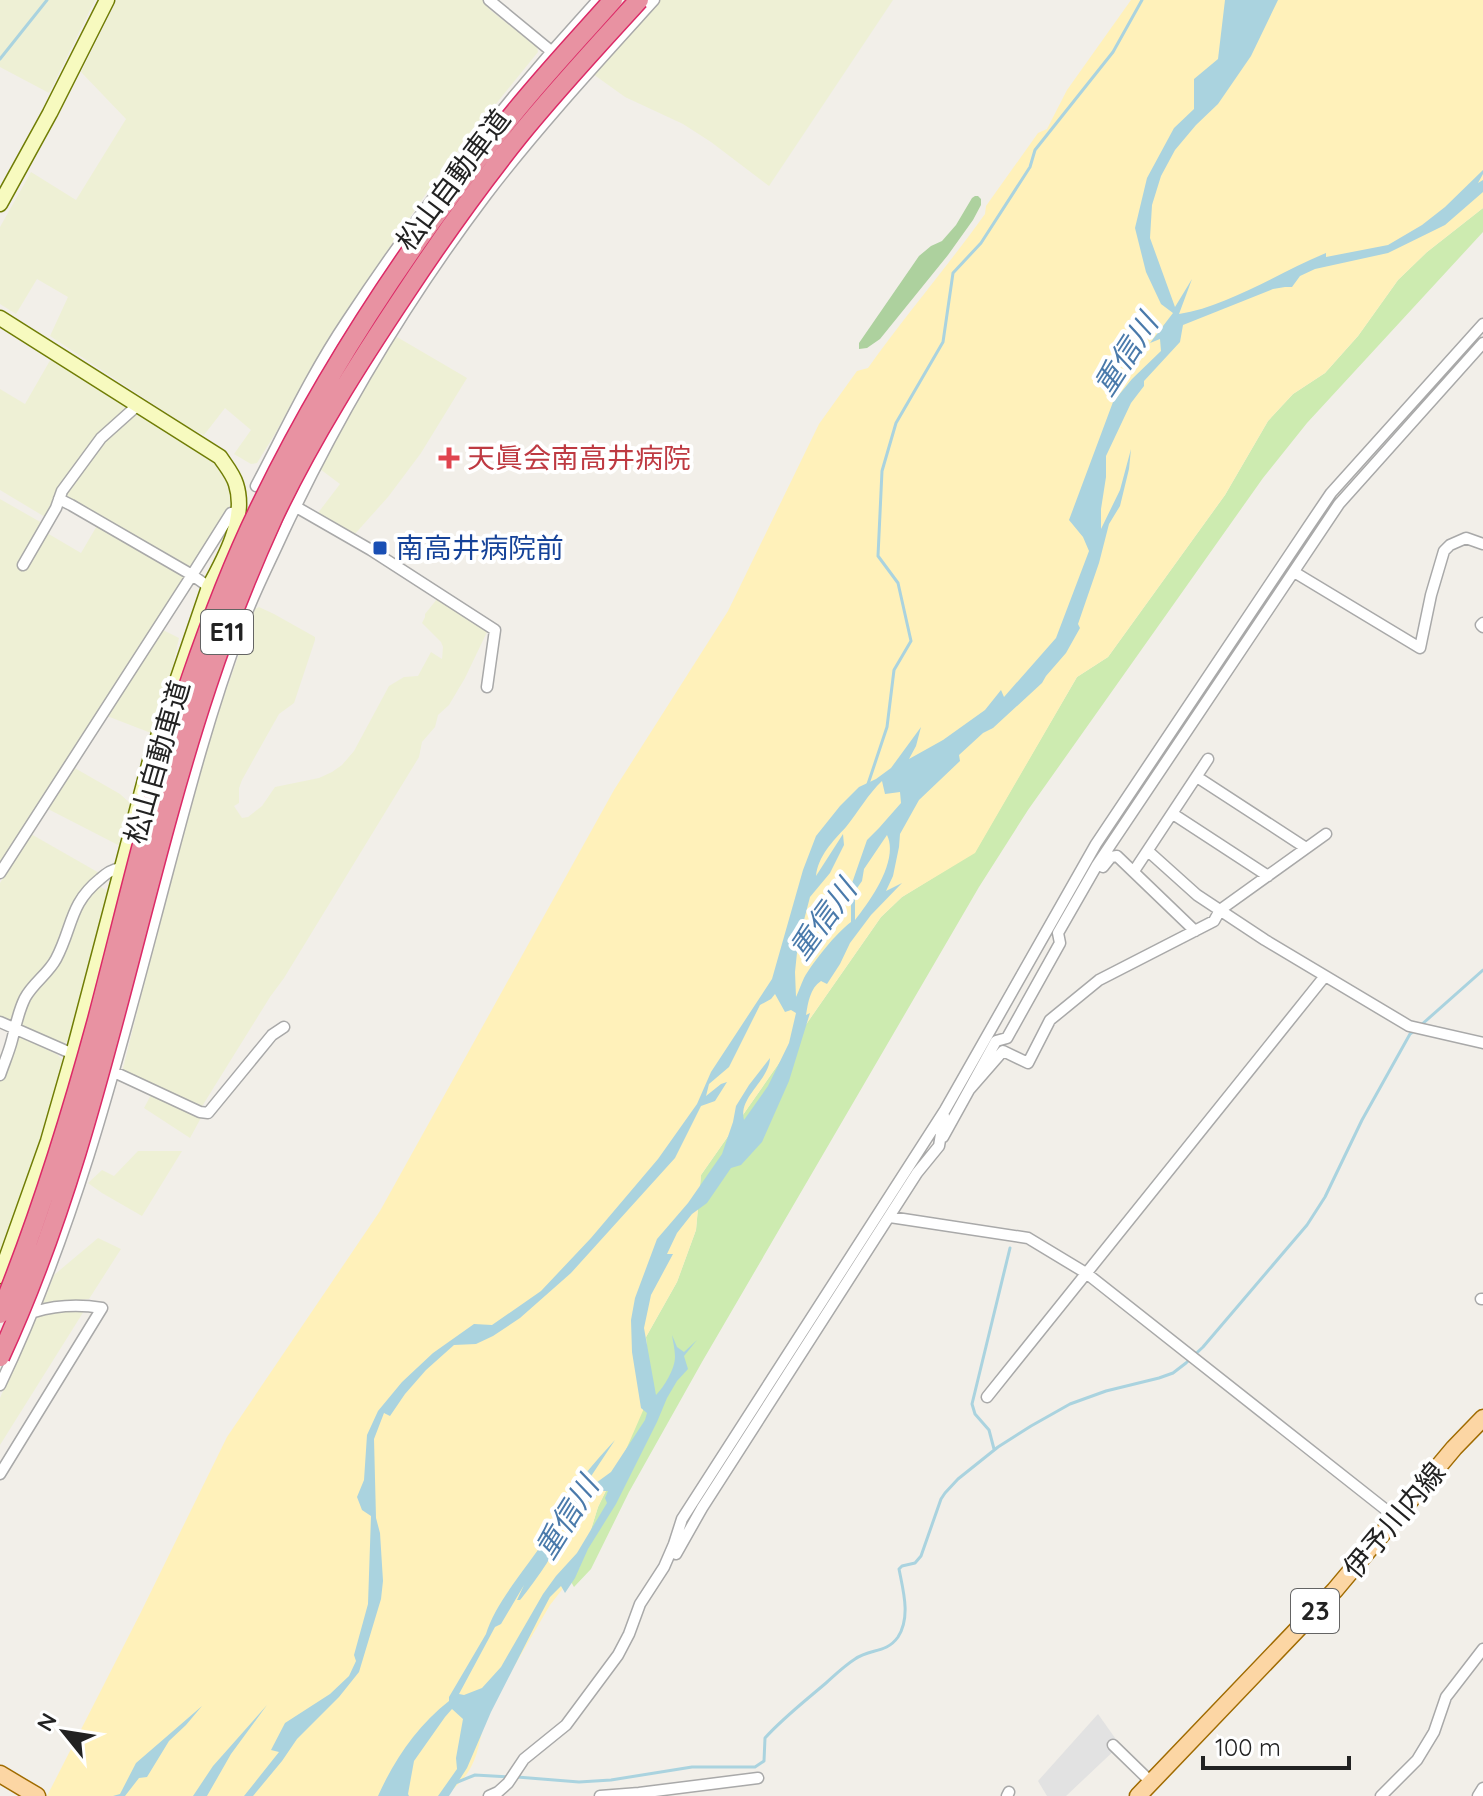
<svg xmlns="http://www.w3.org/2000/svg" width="1483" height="1796" viewBox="0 0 1483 1796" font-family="Quicksand,'Noto Sans JP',sans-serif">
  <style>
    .farmland { fill: #eef0d5 }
    .grass { fill: #cdebb0 }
    .forest { fill: #add19e }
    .sand { fill: #fff1ba }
    .parking { fill: #e2e2e2 }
    .water { fill: #aad3df; fill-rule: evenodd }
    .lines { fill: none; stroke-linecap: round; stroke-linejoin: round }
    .stream { stroke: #aad3df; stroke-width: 3 }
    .street-casing { stroke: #a9a9a9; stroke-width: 13 }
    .secondary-casing { stroke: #707d05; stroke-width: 17 }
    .primary-casing { stroke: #a06b00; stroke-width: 19 }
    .street { stroke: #fff; stroke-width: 10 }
    .secondary { stroke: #f7fabf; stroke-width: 14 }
    .primary { stroke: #fcd6a4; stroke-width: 16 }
    .highway-bridge-casing { stroke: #dc2a67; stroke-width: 21; stroke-linecap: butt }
    .highway-bridge { stroke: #e892a2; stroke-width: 18 }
    .health-dot { fill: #e0444e; stroke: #fff; stroke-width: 3 }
    .transit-dot { fill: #1a4fb4; stroke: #fff; stroke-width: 3 }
    .labels { text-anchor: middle; stroke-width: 8; stroke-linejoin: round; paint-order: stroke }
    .shield { fill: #fff; stroke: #646464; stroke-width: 2 }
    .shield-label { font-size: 26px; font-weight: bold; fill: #222 }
    .street-label { font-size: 28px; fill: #222; stroke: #fff }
    .health-label { font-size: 28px; fill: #be3a42; stroke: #fff; text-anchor: start }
    .transit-label { font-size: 28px; fill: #164399; stroke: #fff; text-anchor: start }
    .water-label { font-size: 30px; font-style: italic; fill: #4a7aab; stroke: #fff }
  </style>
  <rect width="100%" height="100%" fill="#f2efe9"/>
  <!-- farmland -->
  <path class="farmland" d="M0 0H95L49 93 0 67Z
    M117 0H496L489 9 537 47 538 52 440 173 360 291 312 366 275 434 257 463 251 464 234 454 251 430 225 408 204 435 188 427 50 336 68 297 37 279 16 314 0 304V227L31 172 76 200 126 119 81 72Z
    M660 0H893L769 186 711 142 683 124 625 97 593 74Z
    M397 337 467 378 421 453 388 497 354 535 318 513 340 484 320 469 391 339Z
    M52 357 130 407 98 436 55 495 45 517 0 490V389L25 404Z
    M136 412 214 463 224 474 231 486 232 503 190 570 75 503 66 495 103 443Z
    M0 499 42 523 18 564 47 533 81 553 98 524 184 574 185 577 0 866Z
    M437 599 487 632 465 678 449 705 438 715 435 727 422 742 419 757 284 978 270 997 201 1108 122 1072 183 828 206 747 255 609 259 607 274 614 315 637V640L294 703 279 714 242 780 239 788V803L234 806 242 818 248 817 262 806 275 787 319 778 332 772 342 765 354 751 389 686 404 677 418 676 431 652 442 659 443 647 441 642 422 623 425 617V614Z
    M161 629 179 638 168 687 162 699 156 724 151 733 107 716Z
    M73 767 120 794 131 804 120 846 48 809Z
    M31 834 101 874 84 888 78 894 72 906 55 954 46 967 29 983 9 1022 0 1018V883Z
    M98 885 109 892 71 1039 63 1044 58 1043 19 1027 22 1014 78 908Z
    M16 1034 58 1055 62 1060V1065L39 1148 0 1257V1080Z
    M152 1093 202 1116 190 1138 144 1108Z
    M138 1151H182L142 1216 102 1193 88 1183 102 1170 114 1176Z
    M98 1238 121 1249 89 1299 59 1302 44 1306 43 1303 54 1275Z
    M84 1310V1311L0 1445V1398L35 1317 46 1313Z"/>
  <!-- grass -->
  <path class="grass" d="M1483 208V232L1307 423 1263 478 1028 810 979 887 702 1362 629 1492 591 1569 574 1587 570 1580 579 1568 598 1507 625 1452 648 1368 646 1337 677 1282 696 1230 701 1175 881 917 902 897 975 852 1077 677 1108 657 1225 495 1268 421 1293 394 1325 373 1358 336 1398 280 1427 252Z"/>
  <!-- forest -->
  <path class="forest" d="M975 196H978L981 199V205L973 220 948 255 880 339 867 348 859 349V343L919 256 931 246 942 241 956 225 972 198Z"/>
  <!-- sand -->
  <path class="sand" d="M1131 0H1483V208L1427 252 1398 280 1358 336 1325 373 1293 394 1268 421 1225 495 1108 657 1077 677 975 853 902 897 881 917 701 1175 696 1230 677 1282 646 1337 648 1368 645 1406 625 1452 598 1507 579 1568 550 1605 488 1711C481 1729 480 1751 471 1767 465 1779 455 1787 446 1796H47L140 1614 227 1437 380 1211 614 790 728 611 819 424 857 371 868 368C905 316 947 267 985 214L986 206 1038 133 1047 129 1067 90Z"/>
  <!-- parking -->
  <path class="parking" d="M1098 1714 1120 1745 1066 1796H1047L1038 1781Z"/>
  <!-- water -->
  <path class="water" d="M1225 0H1278L1251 56 1218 104 1196 125 1175 150 1161 176 1152 205 1150 238 1175 307 1192 279 1179 314C1228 306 1280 272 1326 253V257L1388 245 1422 225 1445 207 1483 170V174L1478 183 1483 180V192L1445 225 1388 253 1315 269 1300 276 1292 287H1285L1273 289 1183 325 1180 342 1144 381V386L1131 403 1106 456V477L1101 509V529L1120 490 1131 449 1129 469 1120 506 1109 524 1099 563 1078 624 1080 628 1066 653 1046 676 1042 683 993 728 983 733 959 755 960 761 919 800 900 834 899 847 893 876 886 891 902 883 871 915 850 943 840 964 827 984 821 981C810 988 808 1003 806 1015L810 1013 789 1081 762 1142 741 1165 731 1168 707 1203 692 1214 677 1233 667 1254H673L651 1295 644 1328 656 1395C664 1387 675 1369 675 1357 675 1350 673 1342 672 1335L677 1347 684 1352 697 1340 684 1356 688 1369 677 1381 667 1398 657 1422 616 1504 588 1549 575 1578 565 1593 561 1586 550 1597 542 1612 491 1712 467 1768 449 1796H438L457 1769 456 1758 463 1719 452 1709 445 1717 414 1761 408 1794 409 1796H378C394 1760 418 1725 449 1701V1697L486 1634C495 1603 528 1566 546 1538 552 1529 555 1519 560 1510 575 1484 595 1462 615 1440L578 1496 611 1472 645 1420 647 1413 641 1408 632 1352 631 1320 635 1298 657 1239 688 1203 722 1154 733 1122 736 1106 749 1085 770 1058C769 1081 738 1097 744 1120L768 1086 789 1043 796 1013 791 1010 785 1012 775 994 771 999 760 1005 729 1067 709 1084 706 1096 721 1084 727 1082 715 1101 701 1106 675 1158 571 1273 520 1318 493 1336 476 1344 454 1345 426 1370 405 1394 390 1416 384 1413 374 1439 376 1518 380 1533 383 1581 381 1599 359 1672 339 1697 297 1739 282 1761 253 1796H244L279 1752 271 1750 285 1723 330 1694 349 1676 356 1661 354 1655 368 1604 371 1516 362 1510 357 1497 364 1480 367 1435 378 1411 402 1382 433 1353 474 1324 492 1325 541 1291 591 1238 658 1159 697 1104 711 1072 772 979 803 870 816 836 840 806 859 787 876 779 891 768 921 727 916 746 909 759 943 740 985 710 1001 690 1004 697 1056 638 1089 551 1083 537 1069 520 1113 402 1132 379 1161 351 1160 339 1150 343 1173 313 1161 304 1146 272 1135 228 1147 178 1174 128 1194 109V79L1218 59ZM882 781 885 794 900 792 901 803 879 828 867 840 851 886V922C836 933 813 962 804 978 801 984 799 991 796 997L795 972 798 943 810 897 830 873 844 845 843 834 816 876C818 856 833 841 846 827 858 812 869 793 882 781ZM887 835C899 860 871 900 855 920V891L862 881 864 869ZM602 1491H608L605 1498 607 1503 577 1553 556 1576 543 1594 501 1667 482 1688 464 1695 459 1694 495 1627 501 1624 524 1585 517 1600H520C524 1596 548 1563 549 1559 550 1557 549 1554 550 1552L565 1516 583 1506Z
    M267 1705 231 1754 207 1796H193L213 1766Z
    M202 1706 186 1725 169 1741 147 1777 139 1778 125 1796H113L120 1794 136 1763Z"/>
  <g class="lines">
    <!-- stream -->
    <path class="stream" d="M0 59 47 0
      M868 784 887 727 894 670 911 641 898 583 878 556 882 471 896 423 943 342 953 273 981 243 1030 167 1035 150 1113 52 1142 0
      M1420 1026 1483 970
      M994 1449 989 1430 975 1414 972 1404 1010 1248
      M517 1777 579 1782 611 1780 692 1767H755L764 1761 765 1738C783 1718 805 1701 826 1683 835 1675 844 1666 855 1659 870 1648 886 1654 898 1637 911 1617 903 1590 899 1569L902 1566 915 1563 921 1556 941 1499 945 1493 958 1479 998 1447 1031 1426 1070 1404 1106 1391 1159 1378 1173 1373 1186 1363 1203 1347 1307 1225 1325 1197 1362 1120 1410 1034 1414 1031
      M455 1783 475 1775 510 1777"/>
    <defs>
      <path id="street" d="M489 0 551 51
        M256 486C285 431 312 373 347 321 422 207 506 100 598 0
        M59 499 71 505 192 575 231 513 238 512
        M291 504 371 550 495 630 487 687
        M23 565 56 508 62 491 101 438 139 404
        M1294 572 1420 648 1431 595 1444 551 1450 545 1466 538 1483 544
        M1483 623 1481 625 1483 627
        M1197 777 1306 848
        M1173 814 1268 876
        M1148 851 1197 895 1265 940 1409 1026 1483 1043
        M1103 867 1111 857 1117 856 1195 931
        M1134 871 1208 759
        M0 873 192 575 209 587
        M0 1022 73 1054
        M114 1072 200 1112 208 1113 272 1035 284 1027
        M0 1075C4 1063 9 1052 12 1040 16 1025 18 1012 25 998 33 983 48 974 56 959 73 927 69 904 100 879 107 873 112 869 122 868
        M969 1090 996 1041 1007 1038 1060 943 1058 933 1097 865 1339 504 1483 343
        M943 1137 969 1090 1003 1051 1028 1063 1050 1020 1099 980 1214 921 1220 910 1326 834
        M890 1217 1028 1238 1086 1273 1395 1517
        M1481 1299H1483
        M0 1385C78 1222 121 1047 167 874 189 791 211 708 241 628 252 596 268 566 282 535 338 415 406 301 486 195 538 127 597 63 654 0
        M987 1397 1325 976
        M0 1474 102 1308C78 1304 57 1305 34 1312
        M676 1554 702 1508 917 1173 939 1146 944 1116
        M1113 1745 1151 1782
        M489 1796 498 1792 508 1783 524 1759 566 1725 618 1655 629 1634 640 1604 664 1567 674 1544 682 1519 945 1110 1096 844 1308 527 1331 493 1483 324
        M600 1796 639 1793 758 1778
        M1007 1796 1009 1792
        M1381 1796 1417 1760 1434 1732 1446 1697 1483 1649
        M1478 1796 1483 1788"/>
      <path id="secondary" d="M0 204 50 113 107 0
        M0 318 220 457C226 466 233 474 236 484 247 518 225 558 209 587L151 757 73 1054 48 1141 0 1276"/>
      <path id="primary" d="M0 1774 37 1796
        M1138 1796 1335 1590 1454 1448 1483 1418"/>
    </defs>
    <!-- street casing -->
    <use href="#street" class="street-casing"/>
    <!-- secondary casing -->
    <use href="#secondary" class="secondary-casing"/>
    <!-- primary casing -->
    <use href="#primary" class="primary-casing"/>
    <!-- street -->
    <use href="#street" class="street"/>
    <!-- secondary -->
    <use href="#secondary" class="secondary"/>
    <!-- primary -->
    <use href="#primary" class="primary"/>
    <defs>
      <path id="highway-bridge" d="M0 1314C39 1219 70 1119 97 1020 127 906 153 790 191 678 211 620 233 562 260 507 325 372 409 246 502 128 536 84 576 42 613 0
        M0 1357C99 1143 133 908 207 686 226 628 249 571 274 516 311 438 358 364 406 292 441 239 478 187 518 137 556 90 598 45 639 0"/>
    </defs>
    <!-- highway-bridge casing -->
    <use href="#highway-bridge" class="highway-bridge-casing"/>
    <!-- highway-bridge -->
    <use href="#highway-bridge" class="highway-bridge"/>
  </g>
  <!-- markers -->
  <path class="health-dot" d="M445 446h8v8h8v8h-8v8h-8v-8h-8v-8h8z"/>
  <rect class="transit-dot" x="372" y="540" width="16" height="16" rx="4"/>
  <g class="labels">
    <!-- shield labels -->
    <g class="shield">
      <rect x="201" y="610" width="52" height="44" rx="6"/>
      <rect x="1291" y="1589" width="48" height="44" rx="6"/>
    </g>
    <g class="shield-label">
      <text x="227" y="641">E11</text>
      <text x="1315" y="1620">23</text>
    </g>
    <!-- street labels -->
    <g class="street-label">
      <text transform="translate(453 180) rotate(-53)" y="10">松山自動車道</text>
      <text transform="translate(157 762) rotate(-74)" y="10">松山自動車道</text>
      <text transform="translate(1394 1520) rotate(-50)" y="10">伊予川内線</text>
    </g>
    <!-- health labels -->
    <g class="health-label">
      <text x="467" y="468">天眞会南高井病院</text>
    </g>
    <!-- transit labels -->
    <g class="transit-label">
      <text x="396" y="558">南高井病院前</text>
    </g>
    <!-- water labels -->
    <g class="water-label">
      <text transform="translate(1126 355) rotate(-57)" y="10">重信川</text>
      <text transform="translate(823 920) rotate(-54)" y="10">重信川</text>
      <text transform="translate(567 1518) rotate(-58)" y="10">重信川</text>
    </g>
  </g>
  <!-- north arrow -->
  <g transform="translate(64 1732) rotate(300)" stroke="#ffffff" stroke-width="6" paint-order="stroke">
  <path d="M0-6L14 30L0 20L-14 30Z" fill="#222222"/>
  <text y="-12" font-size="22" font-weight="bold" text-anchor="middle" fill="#222222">N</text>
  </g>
  <!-- scale -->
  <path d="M1203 1756v12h146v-12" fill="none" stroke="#222222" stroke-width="4"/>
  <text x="1215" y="1756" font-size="24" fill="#222222" stroke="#ffffff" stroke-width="6" paint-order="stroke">100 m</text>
</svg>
